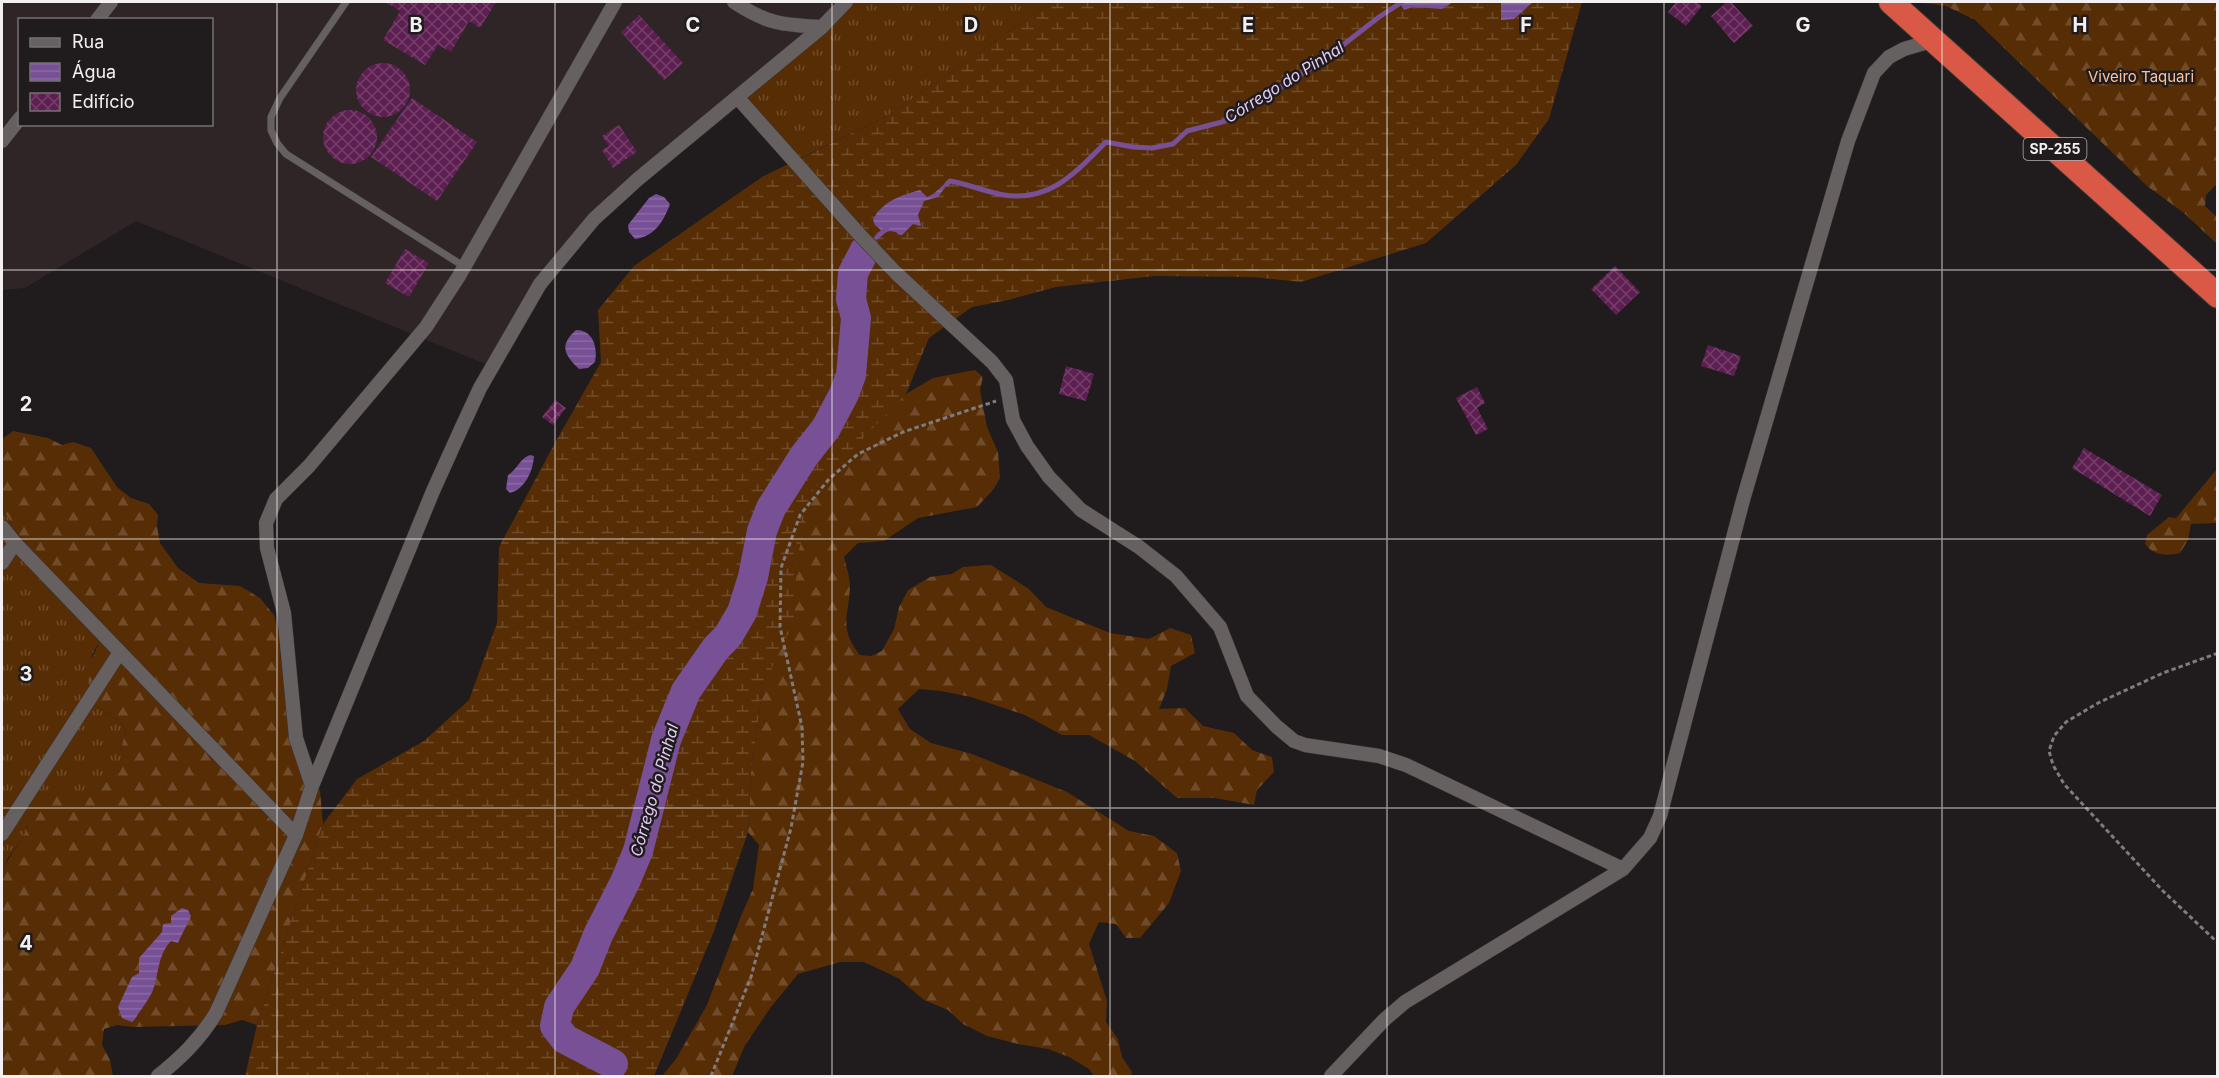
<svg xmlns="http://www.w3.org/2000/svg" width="2219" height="1078" viewBox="0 0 2219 1078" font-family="Inter,sans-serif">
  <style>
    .built { fill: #2f2426; fill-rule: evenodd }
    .grass { fill: url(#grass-tufts) }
    .forest { fill: url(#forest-firs) }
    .wetland { fill: url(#wetland-marsh) }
    .water { fill: url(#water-rules) }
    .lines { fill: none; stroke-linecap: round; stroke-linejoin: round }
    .stream { stroke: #775095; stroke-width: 5 }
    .river { stroke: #775095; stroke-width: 30 }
    .building { fill: url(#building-cross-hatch) }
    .lane-casing { stroke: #383535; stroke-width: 8 }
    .street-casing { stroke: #383535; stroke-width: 15 }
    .highway-casing { stroke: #383535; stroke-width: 26 }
    .path { stroke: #807b7c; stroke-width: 3; stroke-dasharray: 4.5 3; stroke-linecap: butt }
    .lane { stroke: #666061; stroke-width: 7 }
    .street { stroke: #666061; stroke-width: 14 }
    .highway { stroke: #da5946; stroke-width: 24 }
    .grid { fill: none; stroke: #f4f0f1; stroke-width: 1.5; stroke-opacity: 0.55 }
    .labels { text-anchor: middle; stroke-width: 5; stroke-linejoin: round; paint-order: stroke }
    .shield { fill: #201b1c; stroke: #b4b0b1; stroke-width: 1.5 }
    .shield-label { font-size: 14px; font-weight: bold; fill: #f4f0f1 }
    .park-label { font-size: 15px; fill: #fcc398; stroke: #201b1c }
    .water-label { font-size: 16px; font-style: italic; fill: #e2cdf5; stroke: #201b1c }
    .grid-label { font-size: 20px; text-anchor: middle; font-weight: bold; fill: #f4f0f1; stroke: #201b1c; stroke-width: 5; stroke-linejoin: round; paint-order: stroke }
  </style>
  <defs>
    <pattern id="grass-tufts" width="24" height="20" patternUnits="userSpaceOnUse" patternTransform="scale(1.5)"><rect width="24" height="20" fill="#572d05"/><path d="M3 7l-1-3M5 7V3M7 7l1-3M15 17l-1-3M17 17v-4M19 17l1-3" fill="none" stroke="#704c2a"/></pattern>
    <pattern id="forest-firs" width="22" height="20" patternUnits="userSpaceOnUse" patternTransform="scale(1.5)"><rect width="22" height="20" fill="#572d05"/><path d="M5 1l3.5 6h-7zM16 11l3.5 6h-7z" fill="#704c2a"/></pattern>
    <pattern id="wetland-marsh" width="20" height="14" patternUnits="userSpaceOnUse" patternTransform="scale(1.5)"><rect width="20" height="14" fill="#572d05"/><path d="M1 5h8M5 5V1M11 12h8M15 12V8" fill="none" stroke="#704c2a"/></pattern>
    <pattern id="water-rules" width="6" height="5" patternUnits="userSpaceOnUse" patternTransform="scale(1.5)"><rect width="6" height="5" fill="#775095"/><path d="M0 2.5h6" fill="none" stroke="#8b6aa4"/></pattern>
    <pattern id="building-cross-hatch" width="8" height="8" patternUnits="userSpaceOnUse" patternTransform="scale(1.5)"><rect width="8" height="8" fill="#5d1e51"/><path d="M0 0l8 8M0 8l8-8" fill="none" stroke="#753f6a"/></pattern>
  </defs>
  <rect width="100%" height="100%" fill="#201b1c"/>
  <!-- built -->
  <path class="built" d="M2 2H837L813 30 554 258 485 364 136 221 25 288 2 290ZM20 20H212V124H20Z"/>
  <!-- grass -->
  <path class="grass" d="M837 2H1051L889 115 798 159 737 91 813 30Z
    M2 508 25 544 79 601 97 615 100 640 92 655 97 707 117 719 126 729 121 748 125 764 98 791 87 799 56 792 36 809 22 839 8 858 2 872Z"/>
  <!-- forest -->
  <path class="forest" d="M1916 2H2217V184L2206 195 2205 206 2217 217V244L2184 213 2147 186 1975 20 1946 6Z
    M975 370 983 377 980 390 987 427 998 452 1000 478 992 491 977 507 918 518 884 541 858 543 844 557C846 566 850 577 850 586 849 616 838 628 860 655L871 656 882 651 894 629 899 607 908 590 930 577 952 574 963 567 991 565 1029 589 1046 607 1110 633 1149 639 1170 628 1191 635 1195 653 1171 666 1167 689 1159 709 1185 708 1203 726 1234 733 1252 750 1272 757 1274 772 1257 790 1254 805 1215 798H1177L1135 761 1089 735H1062L1025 715 971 697 941 691 919 689 898 709 910 729 931 743 972 754 1067 792 1129 831 1154 836 1177 853 1181 871 1169 903 1140 938H1126L1116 924 1099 922 1089 944 1107 1001 1106 1022 1118 1039 1122 1057 1132 1072 1131 1076H1094L1089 1069 1069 1057 1048 1049 1018 1044 987 1036 963 1024 948 1010 924 1000 898 978 864 962H840L798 974 771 1007 745 1045 732 1076H662L676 1059 707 1005 741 916 753 889 759 845 748 832 751 773 763 686 797 505 861 430 906 394 933 378Z
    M13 431 48 438 62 445 73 442 91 448 117 487 131 498 149 504 158 515 157 526 160 543 178 568 199 583 240 586 260 598 274 615 279 635 281 662 295 691 299 727 320 791 323 824 257 1025 242 1020 225 1025 133 1027 117 1025 104 1029 102 1045 110 1060 113 1076H2V872C7 860 14 851 21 840 31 826 34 796 55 792 63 791 77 797 87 798L98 791 124 764 121 749 126 729 117 719 97 707 89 684 87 671 100 640 97 615 79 601 25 544 2 508V439Z
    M2217 469V523L2191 524 2188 540 2180 553C2166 556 2154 556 2145 544L2147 535 2169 517 2176 518Z"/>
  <!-- wetland -->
  <path class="wetland" d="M1051 2H1582L1549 119 1516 165 1426 243 1301 282 1252 277 1154 276 1056 287 1008 300 972 307 929 338 906 394 813 490 797 559 794 622 763 686 751 773 748 832 714 931 654 1076H245L257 1025 323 824 357 779 424 741 469 700 497 623 499 547 556 441 601 362 598 310 634 266 762 177 889 115Z"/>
  <!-- water -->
  <path class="water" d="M1403 2H1453L1442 9 1413 7 1404 10 1401 5Z
    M1501 2H1533L1514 19 1501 20Z
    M950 181 938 197 924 201 918 215 921 225 920 226 913 224 902 235H899L896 232 890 231 884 233 875 225 873 220C882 201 902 195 920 190L927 197C937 194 940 185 950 181Z
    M656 194 664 197 670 204C664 221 654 237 635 239L629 232 628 225 649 198Z
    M576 330C593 330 598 347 595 362L588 368 579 369C564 355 559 345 576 330Z
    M530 455 534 456C533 471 525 489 510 493L506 489 508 475C517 470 519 459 530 455Z
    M182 908 188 910 191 916C187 926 182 933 178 943L171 941C158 954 159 973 153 990 149 1000 141 1009 135 1019L132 1022 122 1018 118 1007 132 977 139 973V958L162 932 163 924 171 923V916Z"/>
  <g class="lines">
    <!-- stream -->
    <path class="stream" d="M947 184 950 181C968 184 986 192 1004 195 1051 202 1076 172 1106 142L1133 147 1152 148 1173 144 1187 131 1222 122 1240 113 1325 59 1379 17 1402 2
      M877 237 887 228
      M608 1076 613 1064"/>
    <!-- river -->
    <path class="river" d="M613 1064 565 1039 555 1026 559 1007 585 968 598 935 625 882 638 851 666 740 686 691 716 648 728 636 742 612 753 577 762 531 771 508 804 456 826 428 844 394 851 375 856 318 851 299 853 273 865 250"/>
  </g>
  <!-- building -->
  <path class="building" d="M385 2H496L480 28 469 21 451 52 438 45 425 65 383 40 400 11Z
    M1676 2H1696L1702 6 1686 26 1668 12Z
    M1727 2H1731L1753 26 1734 43 1711 16Z
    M639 15 683 63 664 80 621 32Z
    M356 90a27 27 0 1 1 54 0a27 27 0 1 1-54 0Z
    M412 98 477 142 437 201 371 157Z
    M323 137a27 27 0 1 1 54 0a27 27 0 1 1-54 0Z
    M619 125 637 152 613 168 602 150 609 146 602 136Z
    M405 249 429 263 409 297 385 283Z
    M1615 266 1640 292 1616 315 1591 289Z
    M1708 345 1741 356 1734 376 1701 366Z
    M1066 366 1094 374 1086 401 1059 394Z
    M1477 387 1485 403 1477 408 1488 429 1476 435 1456 398Z
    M555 400 566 408 553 425 542 417Z
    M2084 448 2162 495 2150 516 2072 468Z"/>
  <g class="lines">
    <defs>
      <path id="lane" d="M346 2 280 98 271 117V130L277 143 286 154 465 267"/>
      <path id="street" d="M734 2C767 24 783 25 822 27
        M97 20 111 2
        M737 97 859 234 896 273 992 362 1006 380 1013 420 1027 446 1049 477 1081 510 1139 547 1176 576 1220 627 1247 696 1276 726 1294 741 1305 745 1379 756 1406 765 1623 869
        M2 141 20 118
        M2 527 15 543 296 835
        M2 563 15 543
        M312 786 296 738 284 613 267 548 266 523 276 499 309 466 426 327 459 276 615 2
        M2 834 120 652
        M158 1076C182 1057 200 1039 216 1013L296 835 312 786 433 491 461 429 480 388 540 284 594 219 638 179 822 27 846 2
        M1331 1076 1384 1020 1405 1002 1623 869 1650 838 1660 816 1743 500 1848 141 1874 73 1889 57 1904 49 1935 40"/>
      <path id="highway" d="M1891 2 2218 296"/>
    </defs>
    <!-- lane casing -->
    <use href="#lane" class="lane-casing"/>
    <!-- street casing -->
    <use href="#street" class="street-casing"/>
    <!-- highway casing -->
    <use href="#highway" class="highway-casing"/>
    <!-- path -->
    <path class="path" d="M2218 653 2163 673 2098 703 2066 722 2054 736 2049 751 2053 765 2064 784 2163 891 2218 943
      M711 1076 751 977 791 828 803 762 802 727 780 627 781 568 800 515 829 479 858 454 903 432 996 401"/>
    <!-- lane -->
    <use href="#lane" class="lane"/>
    <!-- street -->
    <use href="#street" class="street"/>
    <!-- highway -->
    <use href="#highway" class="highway"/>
  </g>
  <!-- grid -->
  <path class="grid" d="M277 2V1076M555 2V1076M832 2V1076M1110 2V1076M1387 2V1076M1664 2V1076M1942 2V1076M2 270H2218M2 539H2218M2 808H2218"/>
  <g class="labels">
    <!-- shield labels -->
    <rect class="shield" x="2023.5" y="138" width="63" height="22" rx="4.5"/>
    <g class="shield-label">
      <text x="2055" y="154">SP-255</text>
    </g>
    <!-- park labels -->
    <g class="park-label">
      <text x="2141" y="82">Viveiro Taquari</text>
    </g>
    <!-- water labels -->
    <g class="water-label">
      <text transform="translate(1284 82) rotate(-32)" y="6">Córrego do Pinhal</text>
      <text transform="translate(654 790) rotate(-74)" y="6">Córrego do Pinhal</text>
    </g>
  </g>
  <g class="grid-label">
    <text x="416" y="32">B</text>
    <text x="693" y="32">C</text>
    <text x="971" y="32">D</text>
    <text x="1248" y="32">E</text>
    <text x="1526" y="32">F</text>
    <text x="1803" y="32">G</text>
    <text x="2080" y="32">H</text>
    <text x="26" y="411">2</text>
    <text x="26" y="681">3</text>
    <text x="26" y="950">4</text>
  </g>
  <!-- border -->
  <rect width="2219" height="1078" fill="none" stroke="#f4f0f1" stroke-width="6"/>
  <!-- legend -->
  <rect x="18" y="18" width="195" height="108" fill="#201b1c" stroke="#757071" stroke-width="1.5"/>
  <rect x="30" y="38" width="30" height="9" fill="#666061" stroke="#757071" stroke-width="1.5"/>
  <text x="72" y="48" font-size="18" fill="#f4f0f1">Rua</text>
  <rect x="30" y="63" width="30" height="18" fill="url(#water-rules)" stroke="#757071" stroke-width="1.5"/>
  <text x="72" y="78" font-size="18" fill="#f4f0f1">Água</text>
  <rect x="30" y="93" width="30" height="18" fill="url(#building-cross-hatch)" stroke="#757071" stroke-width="1.5"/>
  <text x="72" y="108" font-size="18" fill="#f4f0f1">Edifício</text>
</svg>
